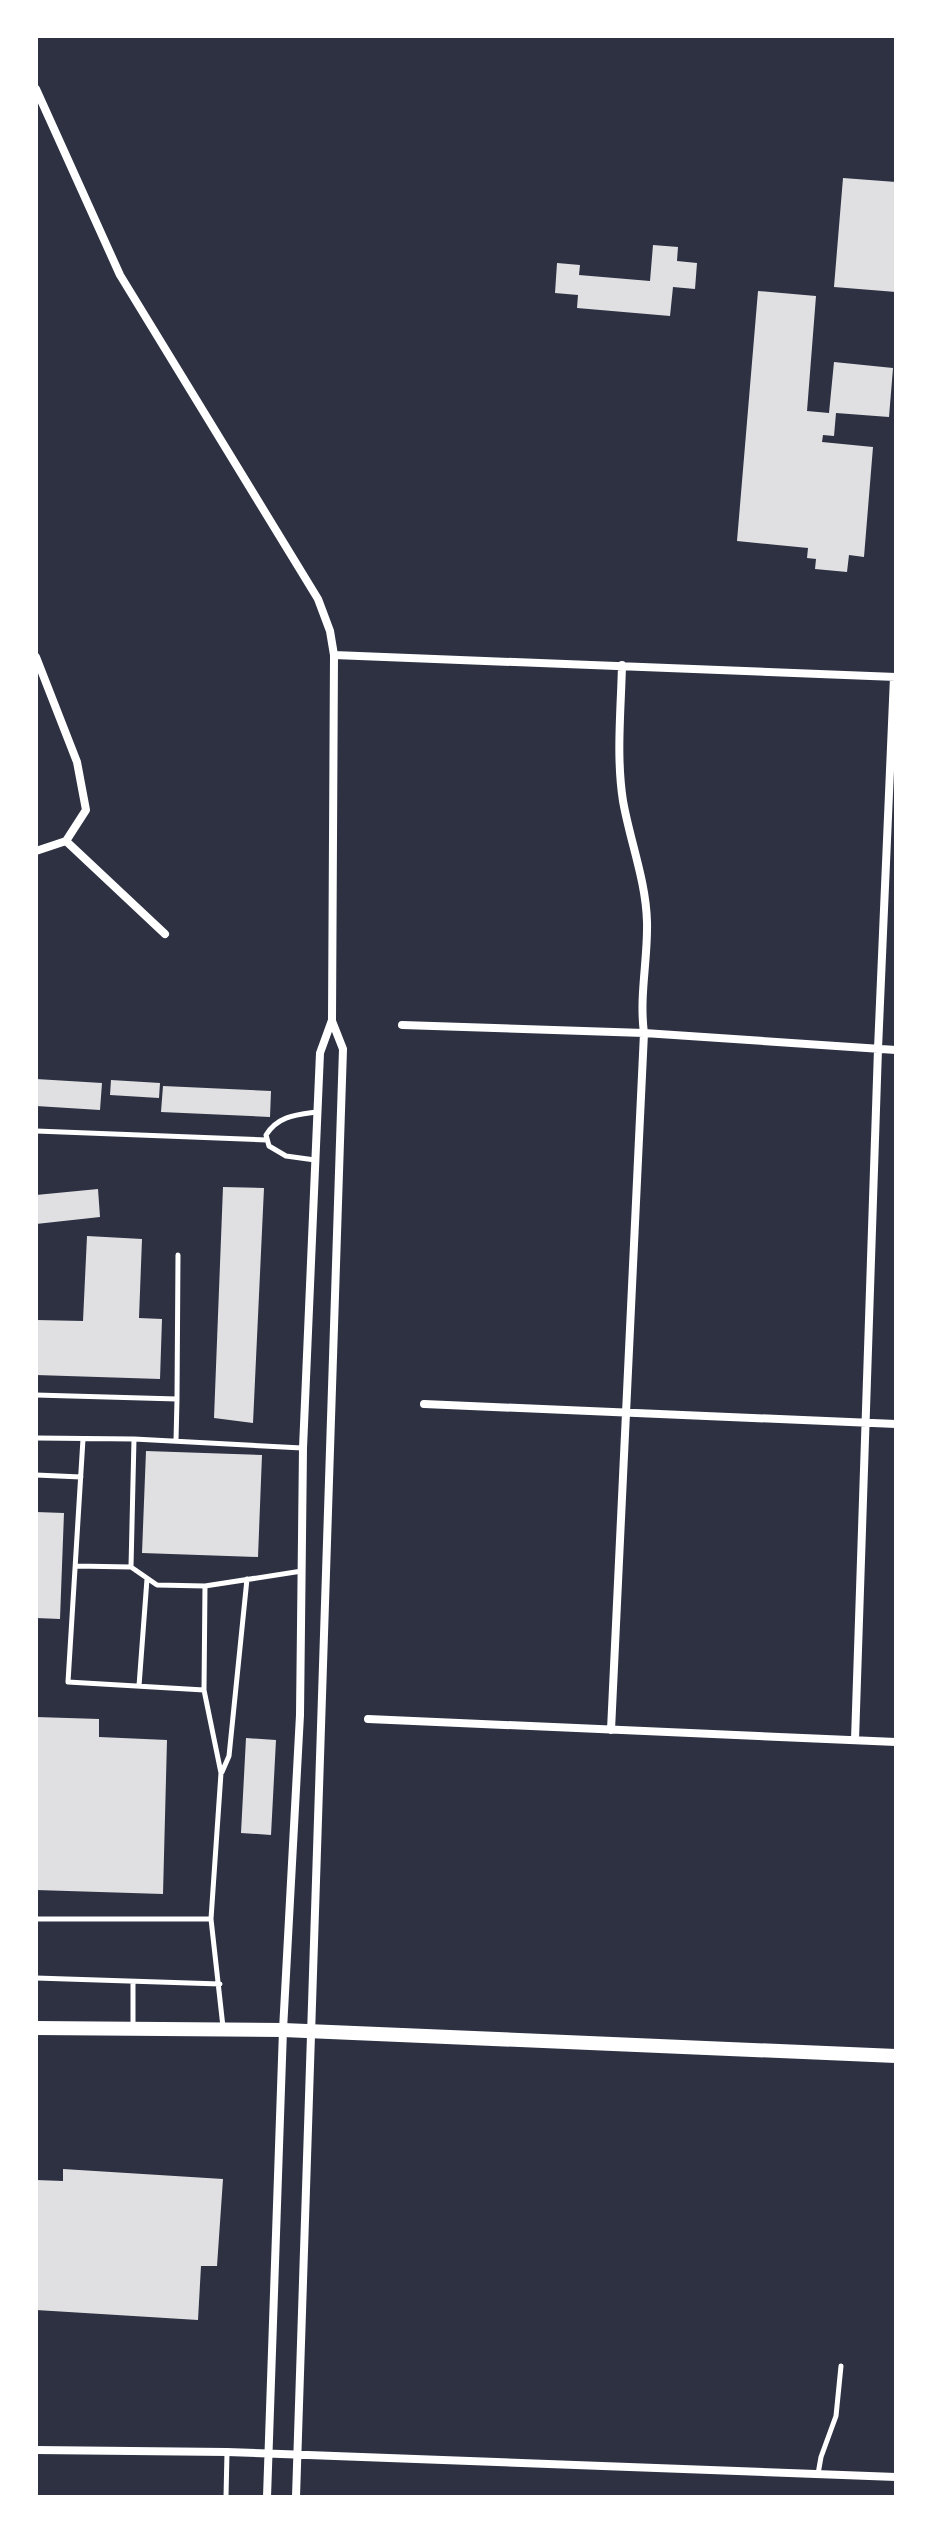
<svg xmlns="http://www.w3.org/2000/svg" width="932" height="2533" viewBox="0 0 932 2533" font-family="'Varela Round',sans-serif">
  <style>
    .building { fill: #e0e0e3 }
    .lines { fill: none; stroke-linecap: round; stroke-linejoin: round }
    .service { stroke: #fff; stroke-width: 5 }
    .minor { stroke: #fff; stroke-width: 8 }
    .tertiary { stroke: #fff; stroke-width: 14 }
  </style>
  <rect width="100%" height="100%" fill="#2d3142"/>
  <!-- building -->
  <path class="building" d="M843 178 896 182V292L834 287Z
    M653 245 678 247 677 261 697 263 695 289 673 287 670 316 577 308 578 295 555 293 557 263 580 265 579 275 650 281Z
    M758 291 816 296 807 411 829 413 834 362 893 368 889 417 836 413 834 436 823 435 822 442 873 447 864 557 849 555 847 572 815 569 816 559 807 558 808 548 737 541Z
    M36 1079 102 1083 100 1110 36 1106Z
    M111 1080 160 1083 159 1098 110 1095Z
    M163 1086 271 1091 270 1117 161 1112Z
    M223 1187 264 1188 253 1423 214 1418Z
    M98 1189 100 1217 36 1224V1195Z
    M87 1236 142 1239 139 1318 162 1319 160 1379 36 1375V1320L83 1321Z
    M146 1451 262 1455 258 1557 142 1553Z
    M36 1512 64 1513 60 1619 36 1618Z
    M36 1717 99 1719V1737L167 1740 163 1894 36 1890Z
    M246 1738 276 1740 271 1835 241 1833Z
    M63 2169 223 2179 217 2266H201L198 2320 36 2310V2180L63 2181Z"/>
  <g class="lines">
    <!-- service -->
    <path class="service" d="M36 1131 267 1140
      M315 1160 286 1156 269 1146 266 1135C278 1116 295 1115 317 1112
      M36 1395 177 1399 176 1441
      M177 1399 178 1255
      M36 1438 134 1439 302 1448
      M83 1439 68 1682 204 1690
      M134 1439 131 1567 157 1585 205 1586 204 1690 221 1773 211 1919 223 2027
      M36 1475 81 1477
      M76 1566 131 1567
      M205 1586 302 1571
      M139 1686 147 1579
      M222 1772 229 1756 247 1579
      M36 1919H211
      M36 1978 220 1984
      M133 1982V2028
      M818 2474 821 2457 836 2416 841 2366
      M226 2497 227 2452"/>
    <!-- minor -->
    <path class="minor" d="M36 89 120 275 318 599 330 631 334 655 332 1020 320 1053 303 1448 300 1715 283 2030 267 2497
      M334 655 896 677
      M36 657 77 762 86 810 66 841 36 851
      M66 841 165 934
      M402 1025 644 1033 896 1050
      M424 1404 896 1424
      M368 1719 896 1742
      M611 1730 644 1033C639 996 648 959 647 922 646 881 630 841 623 801 616 756 621 710 622 665
      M855 1740 878 1049 894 677
      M36 2450 227 2452 896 2477
      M296 2497 343 1049 332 1021"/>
    <!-- tertiary -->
    <path class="tertiary" d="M36 2028 283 2030 896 2056"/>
  </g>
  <!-- border -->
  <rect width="932" height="2533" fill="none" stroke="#ffffff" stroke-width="76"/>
</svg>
